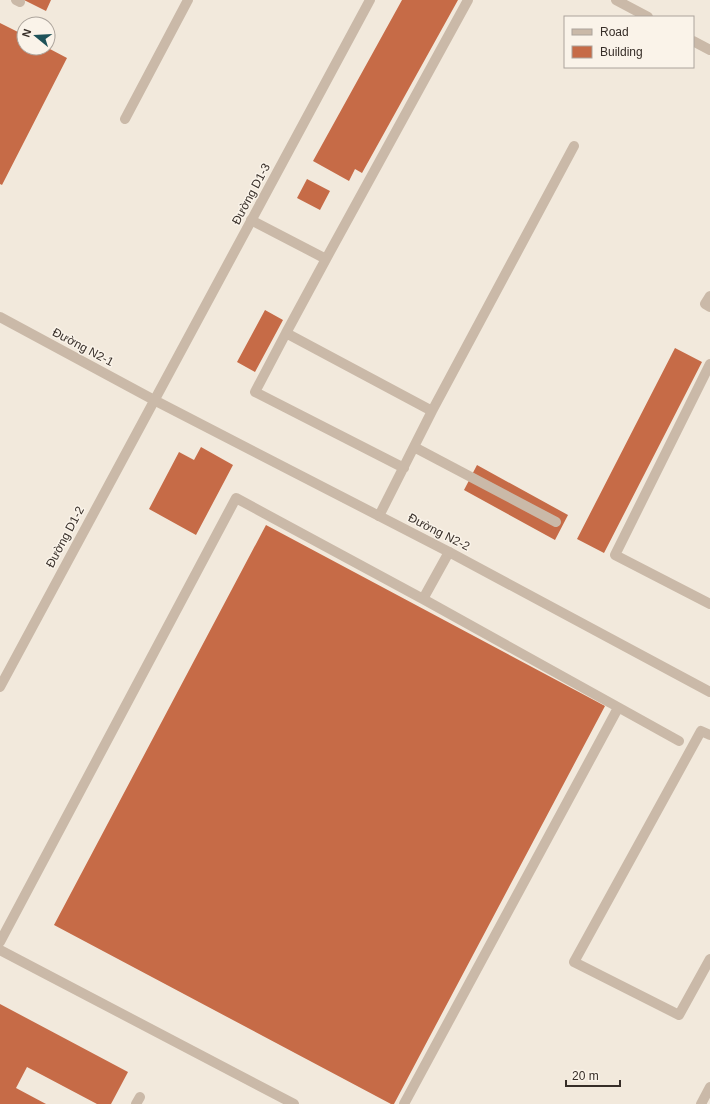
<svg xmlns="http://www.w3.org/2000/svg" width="710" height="1104" viewBox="0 0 710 1104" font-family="Helvetica,sans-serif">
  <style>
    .building { fill: #c66b47 }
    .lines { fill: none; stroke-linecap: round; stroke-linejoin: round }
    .service { stroke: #cab9a8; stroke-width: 10 }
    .tertiary { stroke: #cab9a8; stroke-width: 10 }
    .labels { text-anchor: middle; stroke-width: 3; stroke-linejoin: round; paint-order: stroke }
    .street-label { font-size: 12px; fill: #372e28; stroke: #faf3e9 }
  </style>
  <rect width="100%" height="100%" fill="#f2e9dc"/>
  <!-- building -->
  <path class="building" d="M24 0H51L46 11Z
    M402 0H458L362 173 355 169 349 181 313 161Z
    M0 23 24 35V48H48L67 58 2 185 0 184Z
    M307 179 330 191 320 210 297 198Z
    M265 310 283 320 255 372 237 362Z
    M675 348 702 362 604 553 577 539Z
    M201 447 233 465 196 535 149 509 179 452 194 460Z
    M477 465 568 515 555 540 464 490Z
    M266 525 605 706 394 1104H391L54 925Z
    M0 1004 128 1072 111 1104H97L27 1067 16 1088 46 1104H0Z"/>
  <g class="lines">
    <!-- service -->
    <path class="service" d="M16 0 20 2
      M616 0 648 17
      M693 41 710 50
      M125 119 188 0
      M251 220 326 259 468 0
      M326 259 286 333 432 411 379 516
      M710 296 705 304 710 307
      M286 333 255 392 404 468
      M710 364 615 555 710 604
      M432 411 574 146
      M414 447 556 522
      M423 599 449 552
      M710 735 701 731 574 962 679 1015 710 959
      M0 942 236 498 423 599 679 741
      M0 950 294 1104
      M136 1104 140 1097
      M404 1104 618 708
      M701 1104 710 1087"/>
    <!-- tertiary -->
    <path class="tertiary" d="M0 317 154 400 449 552 710 692
      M0 687 370 0"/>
  </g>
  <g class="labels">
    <!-- street labels -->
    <g class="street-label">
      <text transform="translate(251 194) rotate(-62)" y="4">Đường D1-3</text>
      <text transform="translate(83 347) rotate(28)" y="4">Đường N2-1</text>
      <text transform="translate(439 532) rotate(27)" y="4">Đường N2-2</text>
      <text transform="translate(65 537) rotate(-62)" y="4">Đường D1-2</text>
    </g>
  </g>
  <!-- legend -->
  <rect x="564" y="16" width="130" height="52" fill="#faf3e9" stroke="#aca49c"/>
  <rect x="572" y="29" width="20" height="6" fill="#cab9a8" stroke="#aca49c"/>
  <text x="600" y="36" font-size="12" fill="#372e28">Road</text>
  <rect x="572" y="46" width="20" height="12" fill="#c66b47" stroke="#aca49c"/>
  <text x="600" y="56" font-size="12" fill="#372e28">Building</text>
  <!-- north arrow -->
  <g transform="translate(36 36) rotate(288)"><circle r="19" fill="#faf3e9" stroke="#aca49c"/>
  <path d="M0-3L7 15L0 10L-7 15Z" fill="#1e5259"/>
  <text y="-6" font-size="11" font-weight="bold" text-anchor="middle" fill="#372e28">N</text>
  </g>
  <!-- scale -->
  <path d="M566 1080v6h54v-6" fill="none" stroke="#372e28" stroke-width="2"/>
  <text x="572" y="1080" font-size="12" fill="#372e28" stroke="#faf3e9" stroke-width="3" paint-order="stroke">20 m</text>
</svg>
